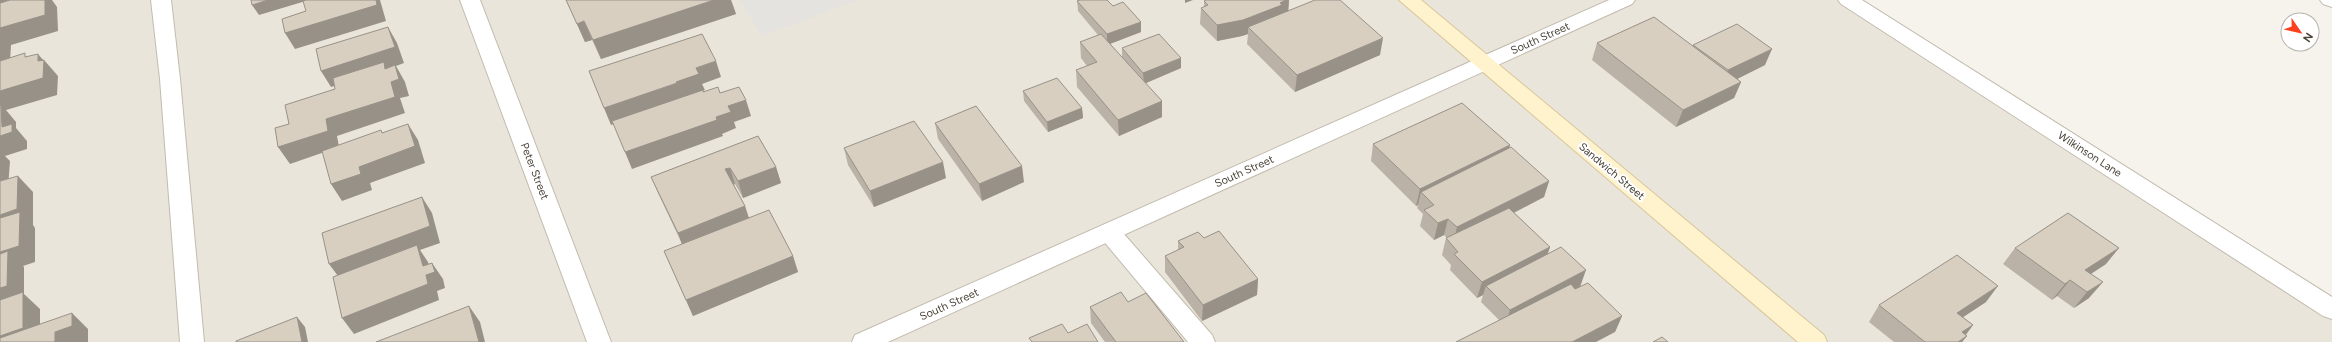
<svg xmlns="http://www.w3.org/2000/svg" width="2332" height="342" viewBox="0 0 2332 342" font-family="Figtree,sans-serif">
  <style>
    .residential { fill: #eae5da }
    .parking { fill: #e5e3e0 }
    .lines { fill: none; stroke-linecap: round; stroke-linejoin: round }
    .service-casing { stroke: #c2bbae; stroke-width: 2 }
    .minor-casing { stroke: #c2bbae; stroke-width: 2 }
    .secondary-casing { stroke: #d6c79b; stroke-width: 2 }
    .service { fill: #fff; fill-rule: evenodd }
    .minor { fill: #fff; fill-rule: evenodd }
    .secondary { fill: #fff3cd; fill-rule: evenodd }
    .wall { fill: #bab2a6 }
    .shaded-wall { fill: #979187 }
    .building { fill: #d8cfc1; stroke: #979187 }
    .labels { text-anchor: middle; stroke-width: 4; stroke-linejoin: round; paint-order: stroke }
    .street-label { font-size: 11px; fill: #4b4439; stroke: #fff }
  </style>
  <rect width="100%" height="100%" fill="#f6f3ec"/>
  <!-- residential -->
  <path class="residential" d="M0 0H1844L2332 309V342H0Z"/>
  <!-- parking -->
  <path class="parking" d="M740 0H859L761 36Z"/>
  <g class="lines">
    <defs>
      <path id="service" d="M151 0H171L180 79 204 342H180L160 79Z
        M1109 223 1117 226 1212 335 1215 342H1188L1101 238 1097 232 1101 226Z"/>
      <path id="minor" d="M460 0H480L611 342H587Z
        M1609 0H1635L1632 4 888 342H852L855 335Z
        M1838 0H1862L2332 297V319L2323 316 1841 4Z
        M2320 0H2332V7L2323 4Z"/>
      <path id="secondary" d="M1399 0H1421L1824 335 1827 342H1798Z"/>
    </defs>
    <!-- service casing -->
    <use href="#service" class="service-casing"/>
    <!-- minor casing -->
    <use href="#minor" class="minor-casing"/>
    <!-- secondary casing -->
    <use href="#secondary" class="secondary-casing"/>
    <!-- service -->
    <use href="#service" class="service"/>
    <!-- minor -->
    <use href="#minor" class="minor"/>
    <!-- secondary -->
    <use href="#secondary" class="secondary"/>
  </g>
  <!-- wall -->
  <path class="wall" d="M566 0H731L736 14 601 59 592 40 585 42Z
    M1206 0H1289L1288 11 1380 55 1295 92 1247 44 1248 34 1242 36 1217 41 1200 24 1201 8 1204 7V1Z
    M1077 1 1113 6 1141 22V32L1110 44 1122 57V48L1181 68 1145 83 1162 117 1119 136 1077 87 1076 70 1087 66 1081 58 1080 42 1098 35 1078 11Z
    M1597 43 1693 46V45L1765 65 1737 79 1741 82 1734 98 1676 127 1592 60Z
    M1023 91 1082 108 1083 118 1048 132 1024 101Z
    M935 123 1024 182 982 201 938 139Z
    M758 136 776 167 781 183 743 198 735 184 733 185 745 206 749 218 793 256 798 272 693 316 664 251 682 244 658 193 651 177Z
    M1373 144 1510 145 1509 148 1549 181 1544 197 1514 213 1550 247 1548 253 1580 286 1622 316 1615 332 1499 320 1481 302 1483 295 1477 298 1450 270 1451 265 1442 255 1446 238H1447L1444 235 1434 240 1420 226 1423 214 1417 208 1418 205 1416 206 1371 161Z
    M844 148 946 178 874 207 848 165Z
    M1204 238 1258 279 1257 295 1202 321 1165 272V256L1178 250V241Z
    M2015 248 2106 264 2091 274 2089 298 2074 308 2057 296 2052 300 2003 264Z
    M1128 302 1184 342H1105L1091 323 1090 307Z
    M1986 302 1963 317 1973 325 1966 335 1967 336 1962 342H1894L1869 322 1879 305Z"/>
  <!-- shaded-wall -->
  <path class="shaded-wall" d="M0 0H28L0 8Z
    M45 0H52L57 7 58 31 11 45 10 62 0 65V28Z
    M268 0H309L259 15 252 5Z
    M376 0H380L386 21 295 49 285 33Z
    M714 0H731L736 14 601 59 593 40Z
    M1185 0H1193L1185 3Z
    M1286 0H1289L1288 15 1248 27V34L1242 36 1217 41V25Z
    M584 21 592 40 585 42 577 24Z
    M1141 22V32L1107 45V34Z
    M388 27 397 43 404 63 396 66 405 82 409 96 400 98 405 113 337 136 339 147 290 164 278 147 326 119 386 69 331 87 321 71Z
    M1383 38 1380 55 1295 92 1297 75Z
    M1772 49 1765 65 1721 87 1728 70Z
    M38 54 44 61V60L58 76 57 95 6 110 16 122V128L27 141V149L5 156 10 161 8 188 0 190V91L38 61Z
    M1181 58V68L1144 84 1143 73Z
    M716 61 721 77 702 84 705 90 682 98 676 82 696 68Z
    M1741 82 1734 98 1676 127 1683 110Z
    M677 83 683 100 611 125 604 108Z
    M746 100 751 116 734 122 736 128 722 134 723 136 632 169 625 152 716 117 728 106Z
    M1162 101V117L1119 136 1118 120Z
    M1082 108 1083 118 1048 132 1047 122Z
    M408 124 418 140 425 163 370 183 372 190 342 201 331 184 359 167Z
    M1510 145 1505 161 1421 192 1418 205 1416 206 1420 189Z
    M943 162 946 178 874 207 870 191Z
    M1022 166 1024 182 982 201 979 184Z
    M776 167 781 183 743 198 738 181Z
    M730 168 735 184 731 186 725 169Z
    M18 176 33 192V225L35 228V262L23 266 24 267V294L40 309V342H0V215Z
    M1549 181 1544 197 1453 244 1457 227Z
    M422 197 432 213 440 243 420 250 428 262 431 273 432 263 443 279 445 288 437 291 439 300 354 334 342 318 341 280 329 264Z
    M745 206 750 222 684 250 678 233Z
    M1448 219 1444 235 1434 240 1438 223Z
    M1550 247 1544 264 1486 286 1483 295 1477 298 1482 282Z
    M2119 248 2106 264 2075 284 2085 270Z
    M793 256 798 272 693 316 686 300Z
    M1586 270 1580 287 1505 326 1510 310Z
    M1258 279 1257 295 1202 321 1203 305Z
    M2070 280 2057 296 2052 300 2065 284Z
    M2103 282 2089 298 2074 308 2087 292Z
    M1998 286 1986 302 1945 329 1957 313Z
    M469 306 480 322 485 342H479Z
    M72 313 88 329V342H54L55 332Z
    M1622 316 1615 332 1596 342H1572Z
    M297 317 305 327 308 342H302Z
    M1973 325 1963 338 1967 336 1962 342H1955L1962 332Z"/>
  <!-- building -->
  <path class="building" d="M10 0H45V15L0 28V3Z
    M251 0H268L252 5Z
    M306 0H376L377 5 285 33 282 19 306 11 303 1Z
    M566 0H714L593 40 584 21 577 24Z
    M1080 0H1107L1113 6 1123 2 1141 22 1107 34 1077 1Z
    M1206 0H1286L1280 3 1282 5 1243 20 1217 25 1201 8 1208 5 1204 1Z
    M1315 0H1340L1383 38 1297 75 1248 27Z
    M1654 17 1741 82 1683 110 1597 43Z
    M1737 24 1772 49 1728 70 1693 45Z
    M388 27 395 47 321 71 316 49Z
    M702 34 716 61 696 68 699 74 676 82 677 83 604 108 589 71Z
    M1101 34 1162 101 1118 120 1076 70 1097 62 1080 42Z
    M1159 34 1181 58 1143 73 1122 48Z
    M25 53V57L38 54V61L44 60 43 78 0 91V61Z
    M384 62 385 69 395 65 399 79 391 82 395 97 326 119 328 131 278 147 275 128 289 124 285 105 335 89 333 78Z
    M1057 78 1082 108 1047 122 1023 91Z
    M718 87 720 93 739 87 746 100 728 106 731 112 716 117 717 120 625 152 612 121 703 90V92Z
    M1462 103 1510 145 1420 189 1373 144Z
    M0 105H1L2 127 12 124V132L0 136Z
    M976 106 1022 166 979 184 935 123Z
    M914 121 943 162 870 191 844 148Z
    M408 124 415 146 359 167 361 174 331 184 322 151 381 130 382 133Z
    M758 136 776 167 738 181 730 168 725 169 745 206 678 233 651 177Z
    M1511 147 1549 181 1457 227 1448 219 1438 223 1424 210 1434 205 1421 192Z
    M18 176 17 209 0 215V181Z
    M422 197 430 226 329 264 322 233Z
    M1509 208 1550 247 1482 282 1454 254 1458 252 1446 238Z
    M769 210 793 256 686 300 664 251Z
    M20 212 19 246 0 252V218Z
    M2068 213 2119 248 2085 270 2103 282 2087 292 2070 280 2065 284 2015 248Z
    M1219 231 1258 279 1203 305 1165 256 1184 247 1178 241 1198 232 1204 238Z
    M417 245 423 266 432 263 435 272 426 275 428 284 342 318 333 277Z
    M1561 247 1586 270 1510 310 1486 286Z
    M8 251 7 286 0 288V254Z
    M1957 255 1998 286 1957 313 1973 325 1962 332 1967 336 1958 342H1925L1879 305Z
    M1588 283 1622 316 1572 342H1456L1571 284 1575 289Z
    M23 292V328L0 336V300Z
    M1121 292 1128 302 1146 293 1184 342H1116L1090 307Z
    M469 306 479 342H376Z
    M72 313V326L55 332V341L54 342H0V338Z
    M297 317 302 342H236V341Z
    M1062 324 1068 333 1087 324 1098 342H1032L1029 338Z
    M1662 337 1668 342H1653Z"/>
  <g class="labels">
    <!-- street labels -->
    <g class="street-label">
      <text transform="translate(1540 38) rotate(-24)" y="4">South Street</text>
      <text transform="translate(2090 154) rotate(33)" y="4">Wilkinson Lane</text>
      <text transform="translate(535 171) rotate(69)" y="4">Peter Street</text>
      <text transform="translate(1244 171) rotate(-24)" y="4">South Street</text>
      <text transform="translate(1612 171) rotate(40)" y="4">Sandwich Street</text>
      <text transform="translate(949 304) rotate(-24)" y="4">South Street</text>
    </g>
  </g>
  <!-- north arrow -->
  <g transform="translate(2300 32) rotate(124)"><circle r="19" fill="#ffffff" stroke="#b7b4b0"/>
  <path d="M0-3L7 15L0 10L-7 15Z" fill="#fc3f1d"/>
  <text y="-6" font-size="11" font-weight="bold" text-anchor="middle" fill="#4b4439">N</text>
  </g>
</svg>
